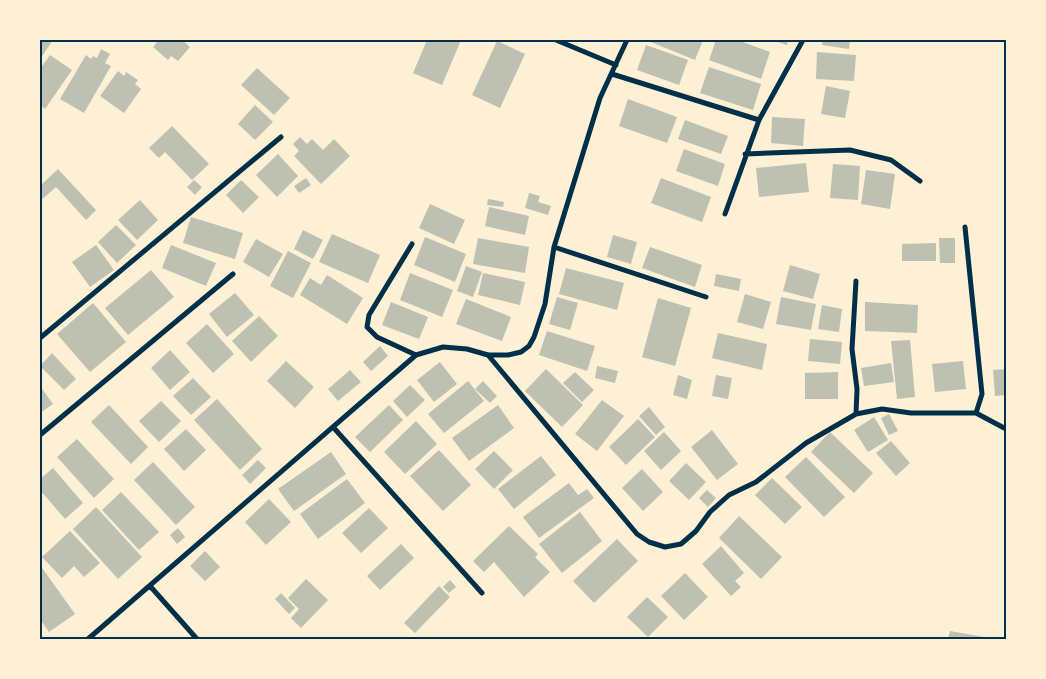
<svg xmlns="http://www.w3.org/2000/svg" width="1046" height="679" viewBox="0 0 1046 679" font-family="Cabin,sans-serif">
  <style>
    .building { fill: #bec0b2 }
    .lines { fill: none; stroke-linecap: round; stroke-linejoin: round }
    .minor { stroke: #003049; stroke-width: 5 }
    .neatline { fill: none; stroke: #003049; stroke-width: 2 }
  </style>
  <rect width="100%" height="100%" fill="#fdf0d5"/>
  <!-- building -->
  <path class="building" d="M40 40H53L40 59Z
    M156 40H182L190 47 178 61 171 56 168 60 153 47 158 41Z
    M427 40H461L442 85 413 73Z
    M646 40H703L695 60Z
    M716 40H737L770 52 761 79 709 60Z
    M771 40H788L787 45Z
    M823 40H850L849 49 822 45Z
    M497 41 525 54 500 108 472 95Z
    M646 45 688 60 679 85 637 70Z
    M101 49 110 54 105 63 111 66 84 113 60 99 86 55 91 59 93 56 97 58Z
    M817 52 856 55 854 81 816 79Z
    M50 55 72 70 45 109 40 105V69Z
    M709 67 761 84 753 110 700 93Z
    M257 68 290 98 274 115 241 85Z
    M118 71 124 76 126 72 138 80 135 84 141 89 124 113 100 96Z
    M826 86 850 91 845 118 821 114Z
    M628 99 677 117 667 143 619 126Z
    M255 105 273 122 255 140 238 124Z
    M772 117 805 119 803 146 771 143Z
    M685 120 728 136 721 154 678 139Z
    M172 126 209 164 192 180 165 152 159 158 149 148Z
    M300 137 307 144 312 139 323 150 334 139 350 156 321 184 294 156 299 151 293 144Z
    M684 149 725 164 718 186 676 171Z
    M278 154 298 176 277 197 256 175Z
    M806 163 809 192 759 197 756 168Z
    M833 164 860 166 858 200 830 198Z
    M58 169 96 210 86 220 56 187 40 201V186Z
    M866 170 895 174 890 209 861 204Z
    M306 178 311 185 299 193 294 186Z
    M661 178 711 197 702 222 651 203Z
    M194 180 202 187 195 195 187 187Z
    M241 180 259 197 243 213 226 195Z
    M529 193 540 196 538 202 551 206 548 215 525 208Z
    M488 199 504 202 503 207 487 205Z
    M140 200 158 220 137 240 118 220Z
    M430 204 465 220 454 244 419 228Z
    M489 207 529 216 525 235 485 226Z
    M191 217 243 233 235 259 183 243Z
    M116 225 136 245 117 263 98 242Z
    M303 230 323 240 313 259 294 249Z
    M332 234 380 255 368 283 319 262Z
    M613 235 637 242 631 264 607 257Z
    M425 237 466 254 455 282 414 265Z
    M478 238 529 247 525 273 473 264Z
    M939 238H955V263H940Z
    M256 239 283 254 269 277 243 262Z
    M936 243V261H902V244Z
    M96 245 114 270 90 287 72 262Z
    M171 245 216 263 206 286 162 268Z
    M650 247 702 265 695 287 642 268Z
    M288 251 311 263 293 298 270 286Z
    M790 265 820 274 813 299 783 291Z
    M466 266 482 272 473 297 457 291Z
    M566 268 624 283 617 310 559 294Z
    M151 270 174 297 128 335 105 308Z
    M410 273 453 290 442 317 400 300Z
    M483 273 525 282 520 305 478 295Z
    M716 274 741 279 739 291 714 286Z
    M327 275 363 298 347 324 300 295 310 278 321 285Z
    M235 293 254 315 227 337 209 314Z
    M745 294 771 302 763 329 737 322Z
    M557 297 578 303 570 330 549 324Z
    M781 297 816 304 811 330 776 324Z
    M658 298 691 308 675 366 642 357Z
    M466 299 511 317 502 341 456 324Z
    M391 302 428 317 419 339 382 325Z
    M865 302 918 305 917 333 865 331Z
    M93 303 126 342 90 372 57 334Z
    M822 305 842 309 839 332 818 329Z
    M259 316 278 336 251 362 232 341Z
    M207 324 234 354 213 373 186 343Z
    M547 331 595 346 587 371 539 355Z
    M718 333 767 344 762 370 712 358Z
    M810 339 842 342 840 364 808 361Z
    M910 340 915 397 897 399 891 341Z
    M380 346 388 356 371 371 363 362Z
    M170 350 190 372 170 390 151 368Z
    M52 353 76 379 64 390 40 366Z
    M286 361 314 387 295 408 267 381Z
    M963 361 966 389 935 392 932 364Z
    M440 362 457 384 434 402 417 380Z
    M891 363 894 382 864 386 861 368Z
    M597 366 618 371 615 383 595 378Z
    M546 369 583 405 562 427 525 391Z
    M1006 369V395L995 396 993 370Z
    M350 370 361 382 338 401 328 389Z
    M575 372 594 390 582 402 563 383Z
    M838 372V399H805V373Z
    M678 375 692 380 687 399 673 395Z
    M716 375 732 378 728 399 712 396Z
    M193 378 211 397 191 415 173 396Z
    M468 381 484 401 444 433 428 414Z
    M483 381 497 396 490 403 475 389Z
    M410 385 425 400 407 417 393 401Z
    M40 386 53 404 40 413Z
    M217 399 262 449 240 470 194 420Z
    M602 400 624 416 597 451 575 434Z
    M161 401 181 421 159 442 139 421Z
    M109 405 148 447 131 464 91 422Z
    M389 405 403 420 370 452 355 437Z
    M498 405 514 428 469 461 452 438Z
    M649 407 665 427 656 435 639 416Z
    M889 414 898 431 889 435 881 418Z
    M874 417 888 440 868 452 854 430Z
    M638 419 655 437 626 465 609 447Z
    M416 421 437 444 405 474 384 452Z
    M186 429 206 450 184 471 164 449Z
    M712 430 738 464 717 480 691 447Z
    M664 432 681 451 661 470 644 451Z
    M830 432 873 473 854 493 811 452Z
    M77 439 114 479 94 498 57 457Z
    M891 441 910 463 896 476 876 453Z
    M439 450 471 485 443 511 410 476Z
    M494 451 513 470 494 489 475 469Z
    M331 452 346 474 294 511 278 489Z
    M541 456 556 475 514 509 498 489Z
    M806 457 845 497 824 517 785 477Z
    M258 460 266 468 250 484 242 475Z
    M153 462 195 507 176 525 134 480Z
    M686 463 706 482 689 500 669 481Z
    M53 468 83 503 65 519 40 490V479Z
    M642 469 663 492 643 511 622 488Z
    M772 478 802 507 785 524 755 495Z
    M347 479 365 503 318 539 300 514Z
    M569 483 578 495 587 489 594 498 539 538 523 517Z
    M707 490 716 498 708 507 699 498Z
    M121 492 159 532 139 550 102 510Z
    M269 499 291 522 266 545 245 522Z
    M96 507 142 557 118 579 73 529Z
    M369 508 388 528 361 553 342 533Z
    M580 512 602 541 562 573 539 544Z
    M739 516 782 557 761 579 719 538Z
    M509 526 538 554 535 557 550 572 524 597 494 562 484 572 473 561Z
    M178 528 185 537 177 544 170 535Z
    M70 531 100 563 84 577 74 566 62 578 42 557Z
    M617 539 638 561 594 603 573 581Z
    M401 544 414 558 380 590 367 576Z
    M721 546 744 573 735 581 741 587 731 596 702 564Z
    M205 551 220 567 205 581 190 566Z
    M40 565 75 614 49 632 40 619Z
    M685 573 708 597 684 620 661 596Z
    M306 579 328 600 301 628 291 618 299 609 288 598Z
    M450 580 456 587 449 593 443 587Z
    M439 586 450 597 415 633 404 623Z
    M281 593 295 608 289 614 275 599Z
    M647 597 668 617 648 637 627 617Z
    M950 631 990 638V639H948Z"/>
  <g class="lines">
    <!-- minor -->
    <path class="minor" d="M556 40 616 65
      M612 74 759 120
      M745 154 850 150 891 160 920 181
      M725 214 759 120 803 40
      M965 227 982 394 976 413
      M412 244 369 315 367 327 377 337 416 355
      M554 247 706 297
      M40 338 281 137
      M488 355 637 534 649 542 665 547 681 544 696 531 710 512 729 495 756 482 806 443 856 414 882 409 911 413H976L1006 429
      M856 414 857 389 852 349 856 281
      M333 427 482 593
      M40 435 233 274
      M150 586 197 639
      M88 639 416 355 443 347 467 349 488 355H508L521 352 529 346 534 337 545 304 554 247 600 98 627 40"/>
  </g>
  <!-- border -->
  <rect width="1046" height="679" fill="none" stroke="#fdf0d5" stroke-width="82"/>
  <rect x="41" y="41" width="964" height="597" class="neatline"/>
</svg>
